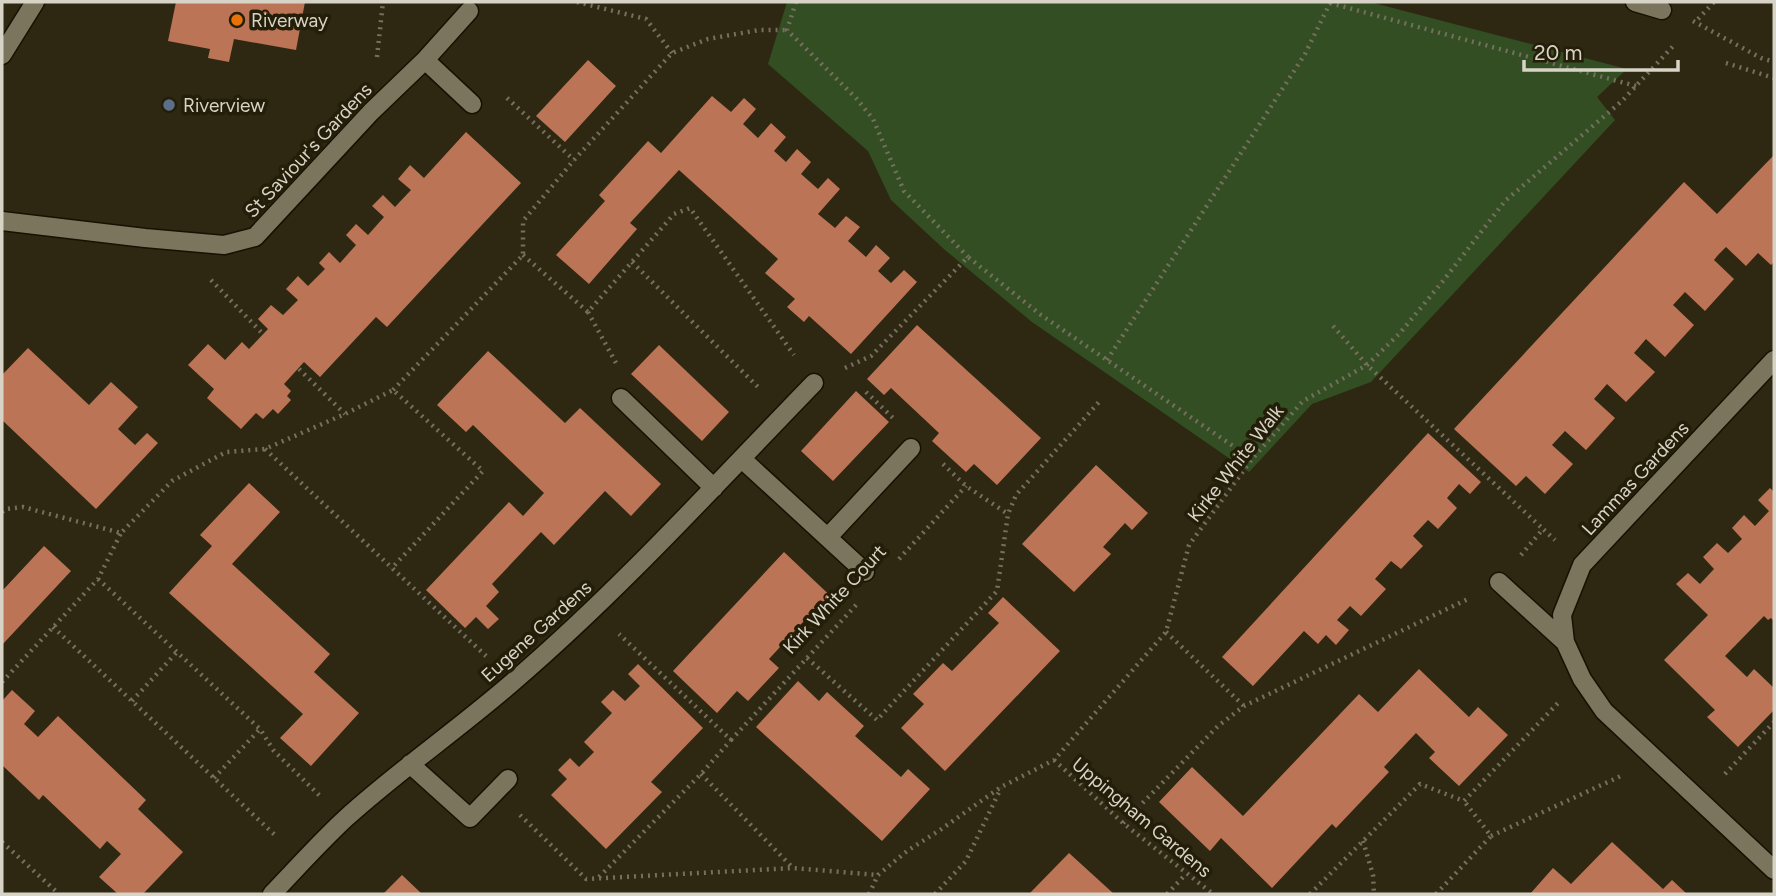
<svg xmlns="http://www.w3.org/2000/svg" width="1776" height="896" viewBox="0 0 1776 896" font-family="Figtree,sans-serif">
  <style>
    .green { fill: #334e22 }
    .building { fill: #bc7456 }
    .lines { fill: none; stroke-linecap: round; stroke-linejoin: round }
    .minor-casing { stroke: #161100; stroke-width: 21 }
    .path { stroke: #756f5e; stroke-width: 4.5; stroke-dasharray: 2 5; stroke-linecap: butt }
    .minor { stroke: #7b755d; stroke-width: 18 }
    .food-dot { fill: #e8710a; stroke: #241e09; stroke-width: 2.5 }
    .service-dot { fill: #5c6f8a; stroke: #241e09; stroke-width: 2.5 }
    .labels { text-anchor: middle; stroke-width: 7; stroke-linejoin: round; paint-order: stroke }
    .poi-label { font-size: 19px; fill: #d7d3c7; stroke: #241e09; text-anchor: start }
    .street-label { font-size: 19px; fill: #d7d3c7; stroke: #241e09 }
  </style>
  <rect width="100%" height="100%" fill="#2e2813"/>
  <!-- green -->
  <path class="green" d="M787 2H1370L1627 69 1597 97 1615 120 1371 382 1312 404 1249 472 1032 322 945 250 891 200 868 151 768 64Z"/>
  <!-- building -->
  <path class="building" d="M176 2H305L296 50 234 39 229 62 208 58 210 49 168 41Z
    M588 60 616 86 565 142 536 116Z
    M712 96 731 112 744 98 756 109 743 124 758 138 771 123 786 137 774 151 786 162 797 149 811 162 801 174 818 189 828 178 840 189 818 214 835 228 846 216 860 227 848 241 866 257 876 245 890 258 878 271 891 283 904 270 917 282 851 354 809 316 804 322 787 307 795 299 765 273 778 259 679 170 630 223 637 229 589 284 556 255 605 201 599 195 648 141 661 153Z
    M466 132 521 183 387 327 376 317 320 377 304 362 284 384 291 391 287 396 291 400 278 414 273 409 263 419 256 413 241 429 207 398 214 389 188 365 208 344 225 360 242 342 249 349 268 329 258 319 271 305 283 315 298 300 286 289 298 276 308 286 325 269 319 263 329 252 340 263 356 245 346 235 356 224 368 235 384 217 372 206 383 195 395 207 411 190 398 179 410 165 424 178Z
    M1773 156 1774 158V262L1771 265 1758 253 1746 266 1726 247 1718 255 1714 260 1734 279 1705 311 1685 292 1673 305 1694 325 1665 357 1646 339 1634 353 1655 372 1626 402 1607 384 1594 399 1615 418 1586 450 1565 431 1552 445 1573 464 1545 494 1526 476 1516 486 1454 429 1684 182 1717 214Z
    M917 325 1041 438 997 485 974 464 966 472 932 441 939 433 891 388 884 395 867 379Z
    M659 345 729 412 702 441 631 374Z
    M28 348 89 405 111 382 138 407 118 429 135 445 147 433 158 443 96 509 2 420V375Z
    M488 351 565 423 580 408 661 484 631 516 605 491 554 545 541 532 492 584 499 592 486 606 499 619 488 629 476 617 465 628 426 590 509 502 523 516 544 493 473 425 466 432 437 405Z
    M856 391 889 422 833 481 801 451Z
    M1428 433 1481 482 1470 494 1459 484 1447 498 1457 508 1438 529 1428 520 1413 536 1423 546 1401 569 1391 561 1375 579 1386 589 1361 616 1350 606 1337 620 1349 630 1336 645 1326 635 1318 644 1304 631 1253 686 1222 657Z
    M1096 465 1148 513 1132 530 1125 523 1103 547 1111 554 1074 592 1022 544Z
    M249 483 280 512 232 564 330 654 314 672 359 713 311 766 280 738 303 714 169 593 212 546 200 535Z
    M1770 488 1774 492V621L1771 618 1768 620 1764 616 1725 656 1747 677 1754 669 1774 688V710L1738 747 1707 717 1715 710 1664 660 1708 615 1676 584 1688 573 1700 584 1714 569 1703 557 1717 543 1728 553 1742 539 1732 528 1744 515 1755 526 1769 511 1758 500Z
    M44 546 71 571 2 645V591Z
    M784 552 839 604 824 619 814 610 769 659 779 668 763 685 748 701 737 691 717 713 673 671Z
    M1003 597 1060 651 945 771 901 728 924 704 913 694 943 663 952 671 999 623 988 613Z
    M638 664 703 728 651 782 662 792 606 849 551 795 567 779 558 770 570 758 579 767 594 752 584 742 612 713 601 702 613 690 625 701 640 686 628 674Z
    M1419 669 1469 717 1478 707 1508 735 1459 786 1429 758 1435 752 1416 733 1384 767 1389 772 1336 828 1332 824 1272 888 1221 838 1210 851 1159 802 1192 767 1243 816 1359 694 1378 712Z
    M798 681 819 701 827 692 864 726 855 736 901 777 908 769 930 789 882 841 756 727Z
    M12 690 35 711 24 724 38 737 58 716 146 800 138 809 183 852 143 894H118L99 877 121 854 107 841 100 849 43 795 39 800 2 765V701Z
    M1612 842 1663 889 1672 880 1687 894H1530L1553 868 1571 884Z
    M1069 853 1114 894H1029Z
    M402 875 422 894H383Z"/>
  <g class="lines">
    <defs>
      <path id="minor" d="M1635 2 1662 10
        M2 55 35 2
        M425 60 472 104
        M2 221 145 238 224 245 255 237 371 112 425 60 469 11
        M1774 360 1582 565 1562 615 1565 642 1582 679 1604 711 1774 870
        M621 398 714 488
        M742 459 865 572
        M828 537 911 448
        M1499 582 1565 642
        M410 764 470 818 508 779
        M272 894C296 869 320 842 346 818 399 770 459 729 514 681 621 589 716 484 814 383"/>
    </defs>
    <!-- minor casing -->
    <use href="#minor" class="minor-casing"/>
    <!-- path -->
    <path class="path" d="M577 2 646 19 672 53
      M796 2 787 30 856 98 873 119 904 191 968 257
      M1330 3 1636 86
      M1698 19 1714 2
      M1693 21 1761 58 1774 62
      M377 57 383 2
      M1726 63 1774 78
      M507 98 574 160
      M523 255 588 312 674 214 690 208 794 355
      M632 262 759 388
      M211 280 261 332
      M588 312 616 363
      M1333 326 1367 365 1543 529
      M1107 360 1305 54 1330 3 1324 2
      M845 368 871 356 968 257 1041 315 1252 459
      M299 369 345 414
      M393 390 523 255V221L574 160 672 53 708 39 759 30H787
      M866 392 893 418
      M265 449 486 656
      M943 464 966 486 1008 514
      M2 512 6 509 23 507 121 533 172 481 226 452 265 449 345 414 393 390 483 471 391 569
      M1521 555 1543 529 1555 540
      M899 559 966 486
      M98 579 260 729 274 751 320 796
      M53 627 277 837
      M1166 632 1244 706
      M807 658 877 720 997 591 1008 514 1016 495 1099 402
      M2 682 98 579 121 533
      M132 701 176 653
      M731 740 857 604
      M1054 760 1123 823 1213 894
      M701 774 793 868
      M1725 774 1774 722
      M214 778 260 729
      M520 815 586 879 793 868 878 875
      M1123 823 1218 726 1244 706 1470 598
      M1491 836 1621 776
      M1363 841 1373 875 1374 894
      M2 842 59 894
      M599 877 701 774 731 740 619 634
      M869 894 878 875 907 851 940 830 1001 787 1054 760 1166 632 1189 545 1252 459 1303 401 1367 365 1400 333 1443 281 1505 201 1622 101 1675 44
      M935 894 966 861 1001 788
      M1167 894 1186 874
      M1310 894 1420 784 1464 801 1558 703
      M1436 894 1491 836 1464 801"/>
    <!-- minor -->
    <use href="#minor" class="minor"/>
  </g>
  <!-- markers -->
  <circle class="food-dot" cx="237" cy="20" r="7"/>
  <circle class="service-dot" cx="169" cy="105" r="7"/>
  <g class="labels">
    <!-- poi labels -->
    <g class="poi-label">
      <text x="251" y="27">Riverway</text>
      <text x="183" y="112">Riverview</text>
    </g>
    <!-- street labels -->
    <g class="street-label">
      <text transform="translate(308 150) rotate(-47)" y="7">St Saviour's Gardens</text>
      <text transform="translate(1235 463) rotate(-52)" y="7">Kirke White Walk</text>
      <text transform="translate(1635 478) rotate(-47)" y="7">Lammas Gardens</text>
      <text transform="translate(834 599) rotate(-47)" y="7">Kirk White Court</text>
      <text transform="translate(536 631) rotate(-42)" y="7">Eugene Gardens</text>
      <text transform="translate(1142 817) rotate(40)" y="7">Uppingham Gardens</text>
    </g>
  </g>
  <!-- border -->
  <rect width="1776" height="896" fill="none" stroke="#d7d3c7" stroke-width="7"/>
  <!-- scale -->
  <path d="M1524 60v10h154v-10" fill="none" stroke="#d7d3c7" stroke-width="3.5"/>
  <text x="1534" y="60" font-size="21" fill="#d7d3c7" stroke="#241e09" stroke-width="5" paint-order="stroke">20 m</text>
</svg>
